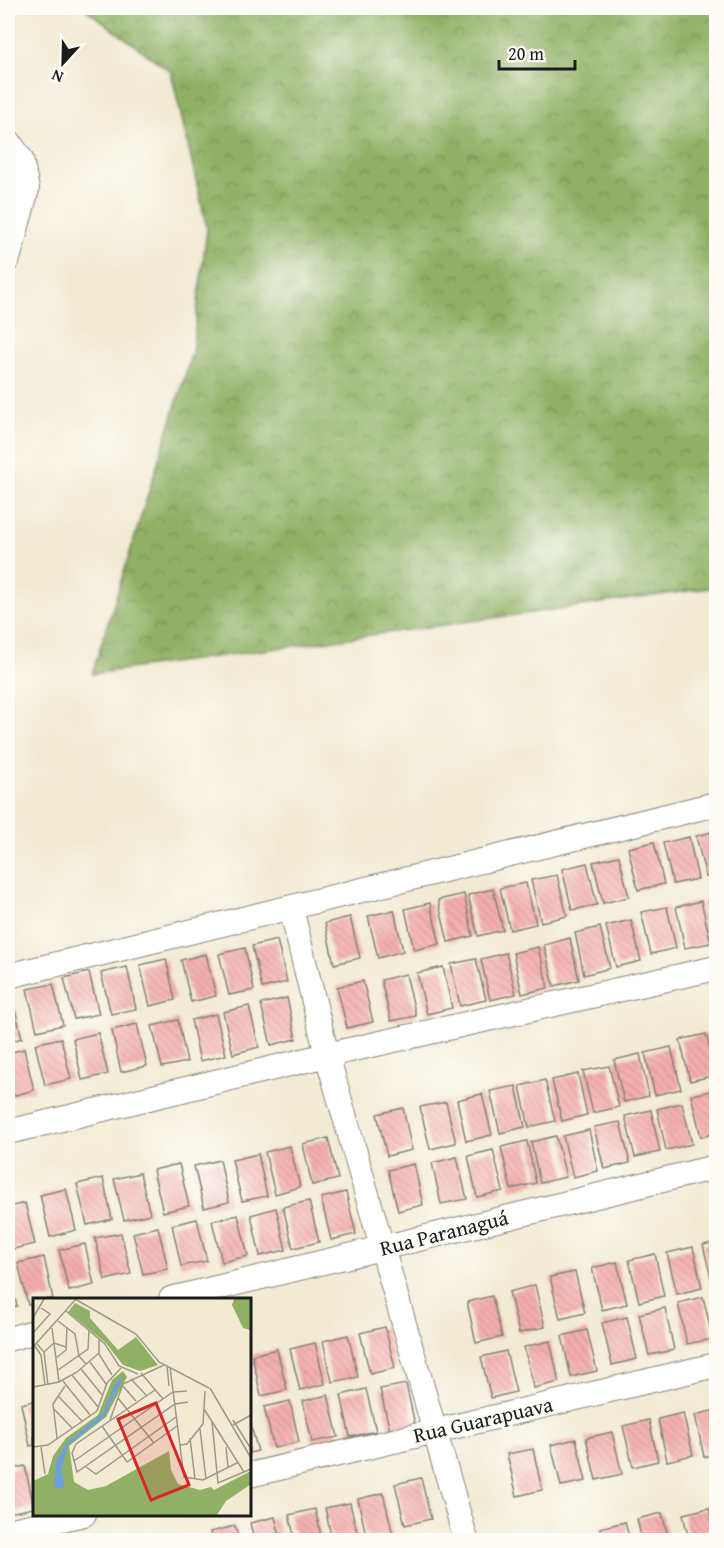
<svg xmlns="http://www.w3.org/2000/svg" width="724" height="1548" viewBox="0 0 724 1548" font-family="'Gentium Book Plus',serif">
  <style>
    .forest { fill: url(#forest-crowns); stroke: #566640; stroke-width: 1.5 }
    .building { fill: url(#building-back-hatch) }
    .lines { fill: none; stroke-linecap: round; stroke-linejoin: round }
    .street-casing { stroke: #878378; stroke-width: 26 }
    .street { stroke: #fff; stroke-width: 24 }
    .labels { text-anchor: middle; stroke-width: 6; stroke-linejoin: round; paint-order: stroke }
    .street-label { font-size: 21px; fill: #1c1c1c; stroke: #fdfcf7 }
    .inset-road { fill: none; stroke: #9c988a; stroke-width: 1.5 }
    .view { fill: #d62828; fill-opacity: 0.15; stroke: #d62828; stroke-width: 3 }
    .inset-edge { fill: none; stroke: #1c1c1c; stroke-width: 3 }
  </style>
  <defs>
    <pattern id="forest-crowns" width="20" height="18" patternUnits="userSpaceOnUse" patternTransform="scale(1.5)"><rect width="20" height="18" fill="#90b165"/><path d="M2 6a3 3 0 1 1 6 0M12 15a3 3 0 1 1 6 0" fill="none" stroke="#758f52"/></pattern>
    <pattern id="building-back-hatch" width="6" height="6" patternUnits="userSpaceOnUse" patternTransform="scale(1.5)"><rect width="6" height="6" fill="#f4afad"/><path d="M-1 5l2 2M0 0l6 6M5-1l2 2" fill="none" stroke="#d19694"/></pattern>
  </defs>
  <rect width="100%" height="100%" fill="#fdfcf7"/>
  <filter id="ink" filterUnits="userSpaceOnUse"><feTurbulence type="fractalNoise" baseFrequency=".0167" numOctaves="2"/><feDisplacementMap in="SourceGraphic" scale="12" xChannelSelector="R" yChannelSelector="G"/><feConvolveMatrix kernelMatrix="1 2 1 2 8 2 1 2 1" color-interpolation-filters="sRGB"/></filter>
  <filter id="wash" filterUnits="userSpaceOnUse"><feTurbulence type="fractalNoise" baseFrequency=".008" numOctaves="4" result="noise"/><feDisplacementMap in="SourceGraphic" scale="24" xChannelSelector="R" yChannelSelector="G"/><feGaussianBlur stdDeviation="1.35" result="paint"/><feColorMatrix in="noise" values="0 0 0 0 0 0 0 0 0 0 0 0 0 0 0 0 0 1.4 0 .05"/><feComposite in="paint" operator="in"/></filter>
  <g filter="url(#wash)">
    <rect width="100%" height="100%" fill="#f2ead3"/>
    <!-- forest -->
    <path class="forest" d="M84 8H716V587L92 674 192 353 207 228 171 72Z"/>
    <g id="blocks">
      <!-- building -->
      <path class="building" d="M716 831V874L706 877 696 836Z
        M689 837 698 879 673 884 663 843Z
        M654 842 664 884 638 890 628 848Z
        M619 856 629 897 603 903 593 862Z
        M587 863 597 905 572 910 562 869Z
        M557 875 567 916 541 922 531 880Z
        M526 883 536 924 510 930 500 888Z
        M493 889 503 930 478 936 468 895Z
        M464 894 473 936 448 942 438 900Z
        M716 898V930L708 900Z
        M701 901 711 943 685 948 676 907Z
        M430 903 440 944 414 950 405 909Z
        M667 907 676 948 651 954 641 912Z
        M394 910 403 951 378 958 368 916Z
        M350 917 360 958 334 964 325 923Z
        M631 920 641 961 616 967 606 926Z
        M600 927 610 968 584 975 575 933Z
        M570 938 579 980 554 986 544 945Z
        M277 940 287 982 262 988 252 946Z
        M538 947 548 988 522 994 513 953Z
        M245 948 254 990 229 995 219 954Z
        M506 953 516 994 490 1000 481 959Z
        M206 954 216 996 191 1002 181 960Z
        M166 959 175 1000 150 1006 140 965Z
        M476 959 486 1000 460 1006 451 964Z
        M127 967 136 1009 111 1014 101 973Z
        M443 967 452 1008 427 1014 417 973Z
        M89 972 99 1014 74 1019 64 978Z
        M406 974 416 1016 391 1021 381 980Z
        M363 981 373 1022 347 1028 337 987Z
        M53 984 63 1025 37 1031 27 989Z
        M12 997 22 1038 8 1042V998Z
        M287 998 296 1039 271 1045 261 1004Z
        M249 1006 259 1047 233 1054 223 1012Z
        M216 1014 226 1055 200 1061 191 1020Z
        M178 1020 187 1062 162 1067 152 1026Z
        M137 1024 147 1066 121 1072 112 1030Z
        M98 1033 108 1074 82 1080 73 1039Z
        M706 1034 716 1075 690 1081 680 1040Z
        M61 1038 71 1079 45 1085 35 1044Z
        M671 1047 681 1089 655 1095 645 1053Z
        M24 1049 34 1090 9 1097 8 1053Z
        M640 1054 649 1096 624 1102 614 1060Z
        M609 1066 619 1107 593 1113 583 1071Z
        M578 1074 587 1115 562 1121 552 1080Z
        M545 1080 555 1121 529 1127 520 1086Z
        M516 1086 525 1127 500 1133 490 1091Z
        M716 1090V1133L701 1137 691 1095Z
        M482 1094 492 1135 466 1141 457 1100Z
        M446 1102 456 1143 430 1149 420 1107Z
        M682 1103 692 1144 666 1150 657 1109Z
        M403 1108 412 1150 387 1156 377 1114Z
        M651 1110 660 1152 635 1157 625 1116Z
        M620 1122 630 1163 604 1169 594 1127Z
        M589 1130 598 1171 573 1177 563 1136Z
        M556 1136 566 1177 540 1183 531 1142Z
        M328 1138 338 1179 312 1185 303 1144Z
        M527 1141 536 1183 511 1189 501 1147Z
        M290 1146 300 1187 275 1194 265 1152Z
        M493 1150 503 1191 477 1197 468 1156Z
        M258 1154 267 1196 242 1201 232 1160Z
        M457 1157 467 1199 441 1204 432 1163Z
        M220 1160 229 1202 204 1208 194 1166Z
        M179 1164 189 1206 163 1212 153 1170Z
        M414 1164 423 1205 398 1211 388 1170Z
        M140 1173 150 1214 124 1220 114 1179Z
        M103 1178 112 1219 87 1225 77 1184Z
        M66 1189 76 1230 50 1237 40 1195Z
        M346 1192 356 1234 331 1240 321 1198Z
        M309 1201 319 1242 293 1248 283 1207Z
        M25 1203 35 1244 9 1250 8 1241V1207Z
        M276 1208 286 1250 260 1256 251 1215Z
        M238 1215 248 1256 222 1262 212 1221Z
        M197 1219 207 1261 181 1266 172 1225Z
        M158 1227 168 1269 143 1274 133 1233Z
        M121 1233 131 1274 105 1280 95 1238Z
        M716 1242V1285L713 1286 703 1245Z
        M85 1244 94 1285 69 1291 59 1250Z
        M693 1247 702 1288 677 1294 667 1253Z
        M655 1254 664 1296 639 1302 629 1260Z
        M44 1257 53 1299H34V1303L28 1305 18 1263Z
        M617 1262 627 1304 602 1310 592 1268Z
        M8 1271 17 1306 8 1308Z
        M575 1272 585 1313 560 1319 550 1277Z
        M535 1285 545 1327 519 1333 509 1292Z
        M492 1296 502 1337 476 1343 467 1302Z
        M703 1297 713 1339 687 1344 678 1303Z
        M665 1308 674 1350 649 1355 639 1314Z
        M627 1317 637 1359 612 1365 602 1323Z
        M385 1327 395 1368 370 1374 360 1333Z
        M587 1330 597 1371 571 1377 562 1336Z
        M348 1335 358 1377 332 1382 323 1341Z
        M550 1341 559 1382 534 1388 524 1347Z
        M315 1343 325 1384 300 1390 290 1349Z
        M277 1349 287 1390 261 1396 252 1355Z
        M506 1351 516 1392 491 1398 481 1357Z
        M406 1384 415 1425 390 1431 380 1389Z
        M366 1389 376 1431 350 1437 341 1395Z
        M328 1395 338 1437 312 1442 303 1401Z
        M34 1401V1445L30 1446 21 1404Z
        M290 1401 299 1442 274 1448 264 1407Z
        M716 1410V1454L704 1457 695 1415Z
        M683 1413 693 1455 667 1461 658 1419Z
        M249 1419 258 1451 249 1453Z
        M649 1420 658 1461 633 1467 623 1426Z
        M612 1432 622 1474 596 1480 586 1438Z
        M8 1438 11 1451 8 1452Z
        M576 1439 586 1481 561 1486 551 1445Z
        M533 1449 542 1490 517 1496 507 1454Z
        M25 1466 34 1508 9 1513 8 1470Z
        M421 1478 431 1519 405 1525 395 1484Z
        M383 1493 393 1535 367 1540 358 1499Z
        M350 1503 359 1540H332L325 1508Z
        M709 1508 716 1540H689L683 1514Z
        M315 1509 322 1540H295L289 1515Z
        M662 1513 669 1540H642L637 1519Z
        M275 1517 281 1540H254L250 1523Z
        M625 1522 630 1540H603L600 1528Z
        M235 1526 239 1540H212L210 1532Z
        M593 1536V1540H579Z"/>
    </g>
  </g>
  <g filter="url(#ink)">
    <use href="#blocks" fill-opacity="0" stroke="#878378" stroke-width="1.5"/>
    <g class="lines">
      <defs>
        <path id="street" d="M8 140 21 159 27 189 8 259
          M291 908 327 1055 466 1540
          M8 976 716 804
          M8 1132 327 1055 716 968
          M171 1299 716 1167
          M8 1339 34 1332
          M249 1475 716 1365
          M8 1531 84 1514"/>
      </defs>
      <!-- street casing -->
      <use href="#street" class="street-casing"/>
      <!-- street -->
      <use href="#street" class="street"/>
    </g>
  </g>
  <g class="labels">
    <!-- street labels -->
    <g class="street-label">
      <text transform="translate(444 1233) rotate(-14)" y="7">Rua Paranaguá</text>
      <text transform="translate(483 1420) rotate(-13)" y="7">Rua Guarapuava</text>
    </g>
  </g>
  <!-- overview -->
  <g transform="translate(33 1298)">
    <rect width="218" height="218" fill="#f2ead3"/>
    <path d="M201 1H217V32L210 30 199 7ZM42 5 57 13V20L85 52 103 39 125 67 107 73 90 67 73 45 35 14ZM90 73 94 79 73 119 36 148 41 184 55 192 73 188 136 153 138 172 145 186 167 192 178 189 181 192 218 173 217 187 193 203 184 217H0V183L15 176 20 158 33 140 65 117 79 82Z" fill="#90b165"/>
    <path d="M91 77 71 119 35 147 28 172 32 186 27 191 21 189 23 164 33 145 70 115 82 86Z" fill="#6da1d9"/>
    <path class="inset-road" d="M42 1 103 36 126 64 176 90M33 13 72 46 86 68 105 76M0 20 11 1M25 23 42 36 46 58 53 66M19 30 26 84M0 35 17 16 8 10M4 46 11 54 15 87M2 48 8 57 12 87M0 49 43 1M11 54 21 45 33 49M66 56 79 77M23 60 33 52 34 29M57 64 73 86M134 68 136 88M137 69 151 179 170 182 206 164M48 71 70 98M25 72 55 51 56 32M108 75 130 101M39 77 66 110M98 81 113 97M30 83 57 117M89 87 103 103M0 89 26 84 44 74 66 55V41M177 90 218 160M122 92 43 146 39 155 44 174 142 106 155 104M25 98 49 123M85 100 121 145M21 111 39 130M171 111 211 174M77 122 90 86 131 67M200 122 218 151M179 124 185 185 218 171M200 127 218 117M69 128 94 164 144 128M167 131 173 181M24 140 20 106 32 88M157 140 162 181M147 147 154 146 170 126 172 93M0 149 15 147 64 113 74 85 88 70M8 149 12 176M193 149 195 169M41 163 140 94 154 93M53 169 63 176 143 119"/>
    <path class="view" d="M123 105 156 187 118 202 85 121Z"/>
    <rect width="218" height="218" class="inset-edge"/>
  </g>
  <!-- margin -->
  <rect width="724" height="1548" fill="none" stroke="#fdfcf7" stroke-width="30"/>
  <!-- north arrow -->
  <g transform="translate(63 63) rotate(202)" stroke="#fdfcf7" stroke-width="4.5" paint-order="stroke">
  <path d="M0-4.5L10 22L0 15L-10 22Z" fill="#1c1c1c"/>
  <text y="-9" font-size="16" font-weight="bold" text-anchor="middle" fill="#1c1c1c">N</text>
  </g>
  <!-- scale -->
  <path d="M499 60v9h76v-9" fill="none" stroke="#1c1c1c" stroke-width="3"/>
  <text x="508" y="60" font-size="18" fill="#1c1c1c" stroke="#fdfcf7" stroke-width="4.5" paint-order="stroke">20 m</text>
</svg>
